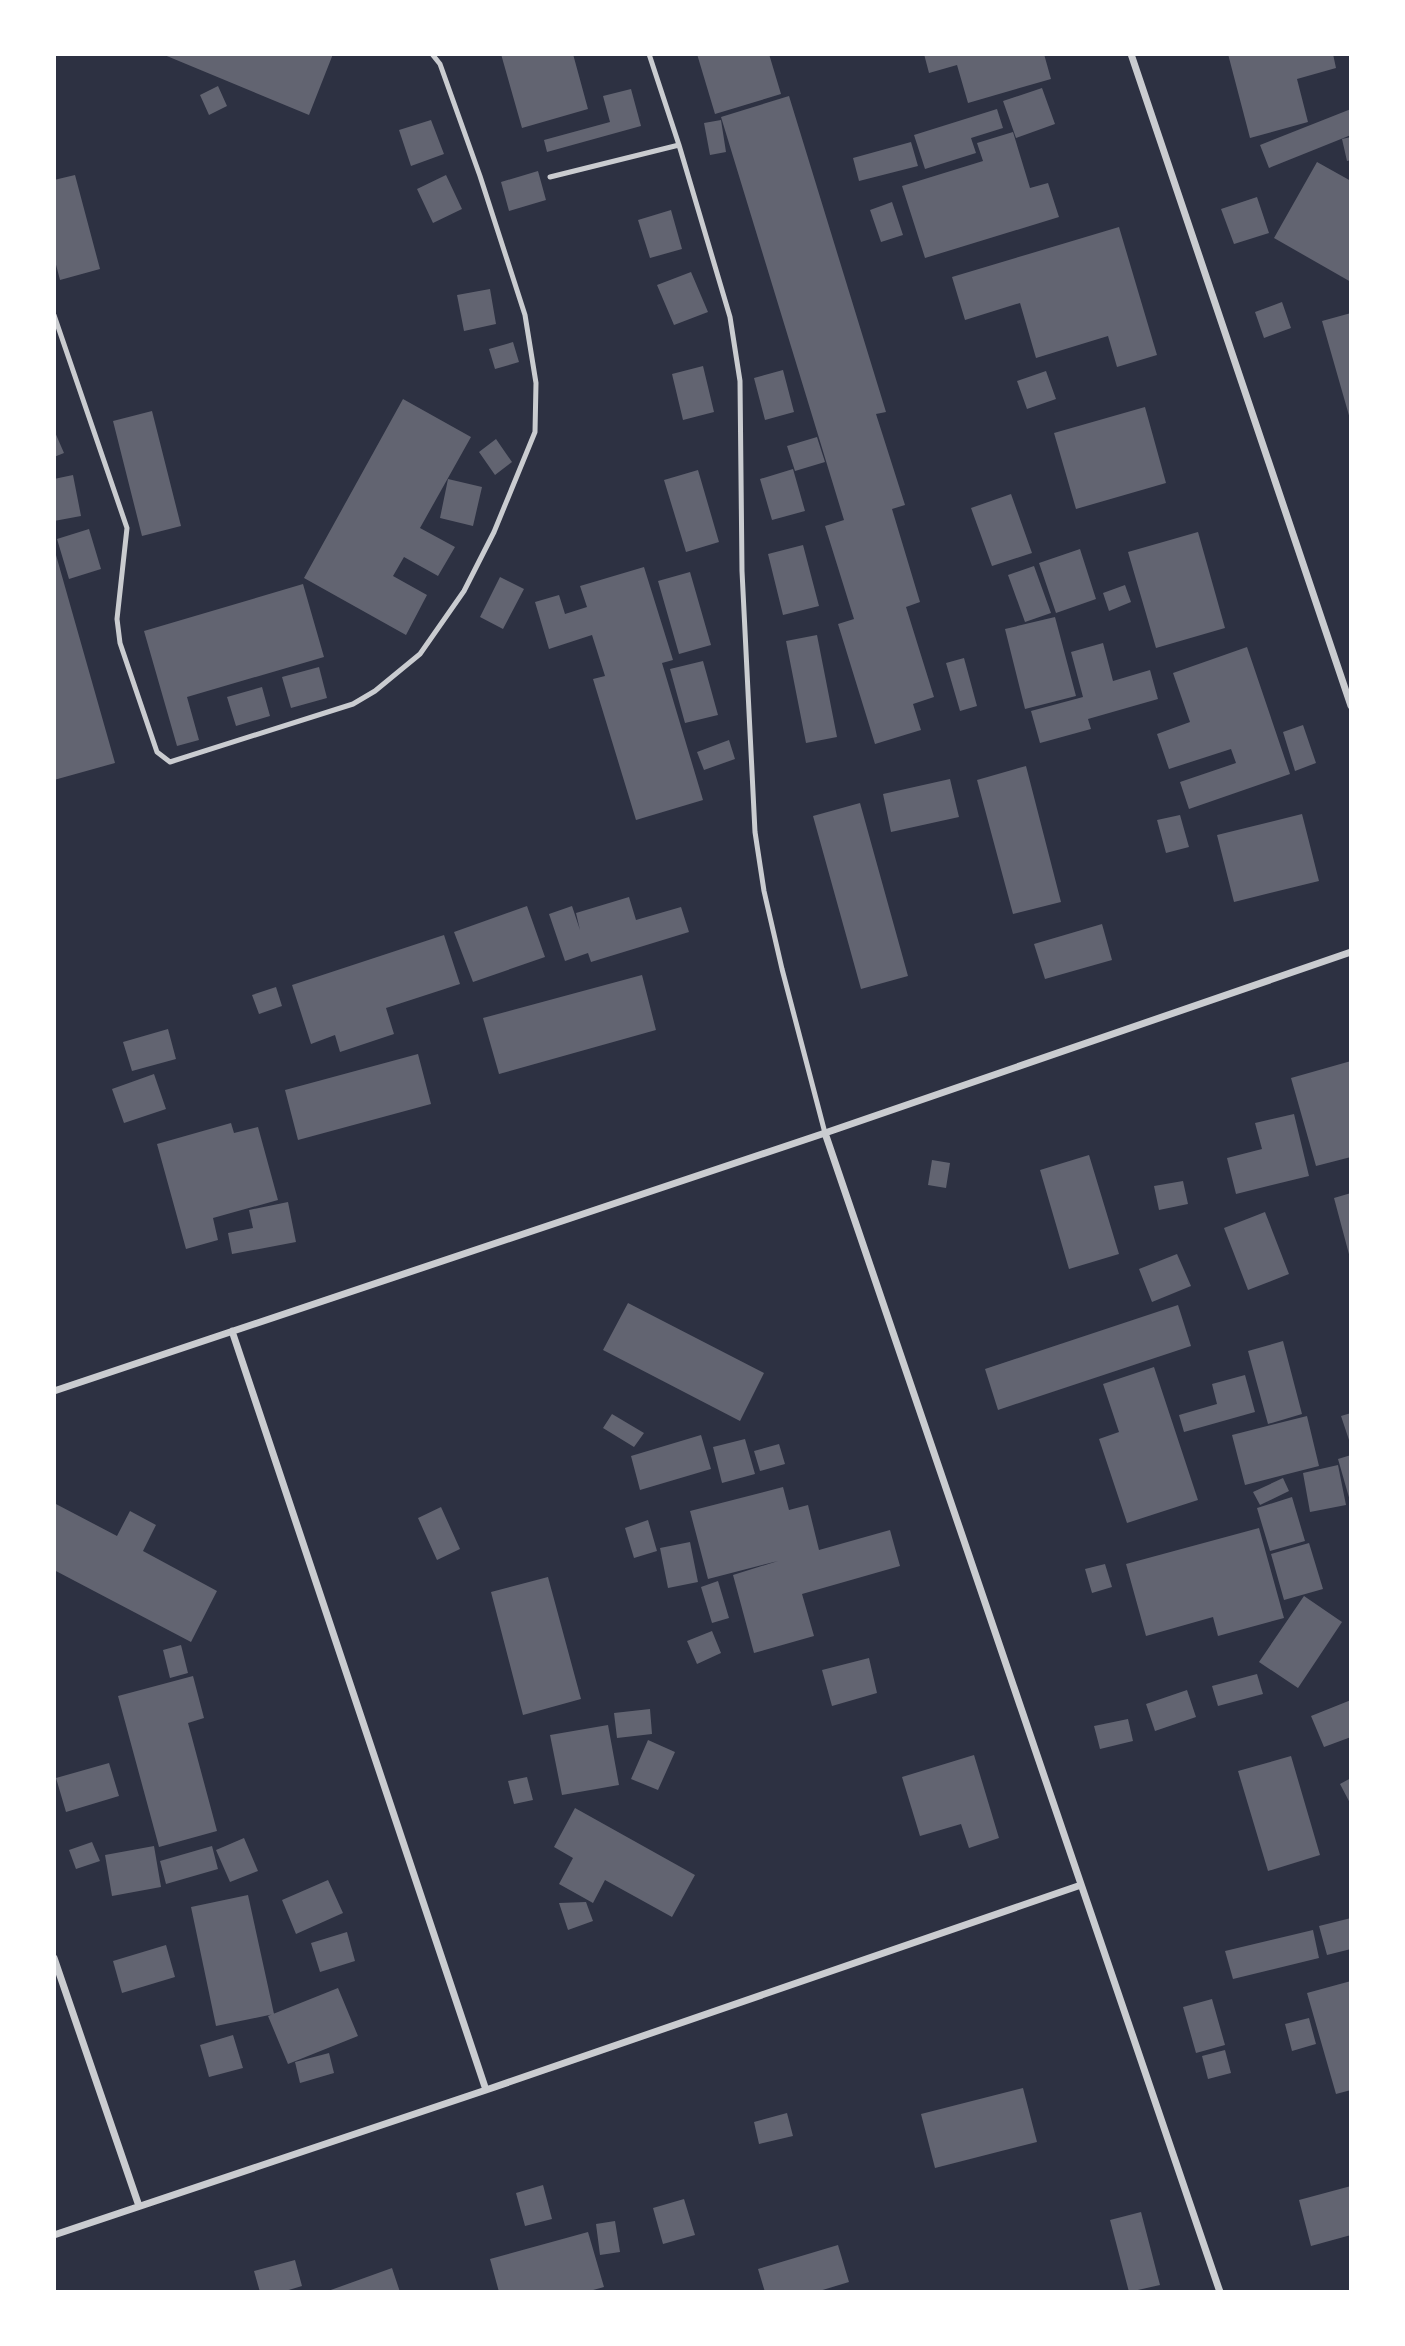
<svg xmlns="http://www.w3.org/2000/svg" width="1405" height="2346" viewBox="0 0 1405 2346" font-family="'Sofia Sans Condensed',sans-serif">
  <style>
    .building { fill: #626471 }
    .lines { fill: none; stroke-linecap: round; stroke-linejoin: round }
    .service { stroke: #caccd0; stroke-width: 5 }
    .minor { stroke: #caccd0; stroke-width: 7 }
  </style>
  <rect width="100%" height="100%" fill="#2d3142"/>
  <!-- building -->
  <path class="building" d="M162 54H333L309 115Z
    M501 54H573L588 109 522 128Z
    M697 54H769L781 94 715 114Z
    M924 54H1044L1051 79 968 103 957 65 929 73Z
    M1228 54H1333L1336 68 1297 79 1308 122 1250 138Z
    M218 86 227 106 209 115 200 95Z
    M1042 88 1055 124 1016 138 1003 101Z
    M631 89 641 126 547 152 544 140 610 122 603 96Z
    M789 96 886 412 876 414 905 505 892 509 920 602 906 607 934 697 913 704 921 730 875 744 838 624 854 619 825 526 844 520 721 117Z
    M997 109 1003 128 971 138 976 153 925 169 914 135Z
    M1351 109V135L1269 168 1260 145Z
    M431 120 444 154 411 166 399 130Z
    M721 120 726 152 710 155 704 123Z
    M1013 132 1030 188 1048 183 1059 217 925 258 902 186 983 161 977 143Z
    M1351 137V160L1347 161 1342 139Z
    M911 142 918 166 859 181 853 158Z
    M1317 162 1351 181V282L1274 238Z
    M538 171 546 200 509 211 501 182Z
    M75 175 100 269 60 280 54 257V180Z
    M446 175 462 209 433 223 417 189Z
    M1257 197 1269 233 1234 244 1221 209Z
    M892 202 903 235 881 242 870 210Z
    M671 210 682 249 650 258 638 220Z
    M1119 227 1157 355 1117 367 1108 336 1036 358 1020 303 965 320 952 277Z
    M691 272 708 312 674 325 657 285Z
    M490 289 496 324 464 331 457 295Z
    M1282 302 1291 328 1264 338 1255 312Z
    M1351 313V419H1350L1322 321Z
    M513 342 519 362 495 369 489 349Z
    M703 366 714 412 683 420 672 374Z
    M783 370 794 412 765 420 754 378Z
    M1046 371 1056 399 1027 409 1017 381Z
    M403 399 471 437 420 528 455 547 438 576 404 557 393 576 427 595 406 635 304 578Z
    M1145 407 1166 483 1076 509 1054 433Z
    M152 411 181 526 142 536 113 421Z
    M54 430 64 453 54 457Z
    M817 437 825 462 795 471 787 446Z
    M496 439 512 462 495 475 479 452Z
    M793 469 805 511 772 520 760 479Z
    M698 470 719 542 686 552 664 480Z
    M73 475 81 516 54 521V479Z
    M448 479 482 487 473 526 440 518Z
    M1011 494 1032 553 992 566 971 508Z
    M89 529 101 569 69 579 57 539Z
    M1198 532 1225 628 1156 648 1128 552Z
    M803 545 819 606 783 615 768 554Z
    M54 548 115 763 54 780Z
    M1080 549 1096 599 1056 613 1039 563Z
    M1034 566 1051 613 1025 622 1008 575Z
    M644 567 673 660 662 663 703 800 636 820 593 679 605 676 592 635 549 649 535 602 559 595 565 614 587 607 580 586Z
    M690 572 711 645 679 654 658 581Z
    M500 577 524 589 503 629 480 617Z
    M303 584 324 657 187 697 199 740 177 746 144 631Z
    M1125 585 1131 602 1109 611 1103 593Z
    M1055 617 1076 696 1025 709 1005 629Z
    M817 635 837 737 806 743 786 641Z
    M1103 643 1113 681 1150 670 1158 699 1088 719 1091 729 1040 743 1031 711 1083 697 1071 652Z
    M1247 647 1290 774 1189 809 1180 782 1236 763 1231 749 1169 769 1157 734 1190 722 1173 673Z
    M964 658 977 706 960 711 946 663Z
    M703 661 718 715 685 723 670 669Z
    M319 667 327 698 291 708 282 677Z
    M262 687 270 716 236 726 227 697Z
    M1303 725 1316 763 1295 771 1283 732Z
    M729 740 735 759 704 770 697 752Z
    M1026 766 1061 902 1013 914 977 780Z
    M950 779 959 817 891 832 883 794Z
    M860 803 908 976 861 989 813 816Z
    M1302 814 1319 881 1234 902 1217 835Z
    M1180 815 1189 847 1166 853 1157 820Z
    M629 897 636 920 681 907 689 932 591 962 588 953 565 961 549 914 572 906 580 930 576 913Z
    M527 906 545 957 473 982 454 932Z
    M1102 924 1112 960 1045 979 1034 944Z
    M444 935 460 984 386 1008 394 1034 340 1052 335 1035 311 1044 292 985Z
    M642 975 656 1030 499 1074 483 1018Z
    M276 987 282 1006 259 1014 252 995Z
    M168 1029 176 1059 132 1071 123 1042Z
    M418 1054 431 1104 298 1140 285 1090Z
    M1351 1061V1157L1316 1166 1291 1078Z
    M154 1074 166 1109 124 1123 112 1089Z
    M1294 1114 1309 1176 1236 1194 1227 1158 1262 1149 1255 1123Z
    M231 1123 234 1133 258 1127 278 1200 213 1218 218 1240 186 1249 157 1144Z
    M1089 1155 1119 1254 1069 1269 1040 1170Z
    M932 1160 950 1163 946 1188 928 1185Z
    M1183 1181 1188 1204 1159 1210 1154 1186Z
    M1351 1193V1258H1350L1334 1198Z
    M288 1202 296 1242 232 1254 228 1233 253 1228 249 1210Z
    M1265 1212 1289 1274 1248 1290 1224 1228Z
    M1177 1254 1191 1286 1152 1302 1139 1269Z
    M628 1303 764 1373 740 1421 603 1350Z
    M1178 1305 1191 1346 998 1410 985 1369Z
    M1283 1341 1302 1414 1268 1424 1248 1351Z
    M1154 1367 1198 1500 1127 1523 1099 1439 1119 1432 1103 1384Z
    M1245 1375 1255 1412 1184 1432 1179 1415 1217 1404 1212 1384Z
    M1351 1413V1443H1350L1341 1416Z
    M612 1414 644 1433 634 1447 603 1428Z
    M1307 1416 1319 1466 1245 1485 1232 1435Z
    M701 1435 711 1469 640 1490 631 1456Z
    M745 1439 755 1474 722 1483 713 1447Z
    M779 1444 785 1464 760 1471 754 1451Z
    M1351 1455V1501H1350L1338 1459Z
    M1338 1465 1346 1505 1310 1512 1303 1473Z
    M1283 1478 1289 1491 1260 1505 1253 1492Z
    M783 1487 789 1510 808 1505 819 1550 890 1530 900 1566 802 1594 814 1636 754 1653 733 1575 778 1561 708 1579 690 1511Z
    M1292 1497 1305 1541 1270 1551 1257 1508Z
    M54 1503 117 1536 130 1511 156 1525 143 1551 217 1591 191 1642 54 1570Z
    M441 1507 460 1549 437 1560 418 1518Z
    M648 1520 657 1551 634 1558 625 1528Z
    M1259 1528 1284 1618 1218 1636 1213 1617 1146 1636 1126 1564Z
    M690 1542 698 1582 668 1588 660 1548Z
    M1309 1543 1323 1589 1284 1600 1271 1554Z
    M1105 1564 1112 1587 1092 1593 1085 1569Z
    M548 1577 581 1699 523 1715 491 1592Z
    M718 1581 729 1618 712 1623 701 1587Z
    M1304 1596 1342 1622 1298 1688 1259 1662Z
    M712 1631 721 1653 697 1664 687 1641Z
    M181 1645 188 1673 170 1678 163 1650Z
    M869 1658 877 1693 832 1706 822 1670Z
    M1257 1674 1263 1694 1218 1706 1212 1686Z
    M193 1676 204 1718 188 1723 217 1831 159 1847 118 1696Z
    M1187 1690 1196 1717 1155 1731 1146 1704Z
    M1351 1700V1737L1324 1747 1311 1716Z
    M650 1709 652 1734 617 1738 614 1713Z
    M1128 1719 1133 1741 1100 1749 1094 1726Z
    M608 1725 619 1785 562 1795 550 1735Z
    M648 1740 675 1752 658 1790 631 1779Z
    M974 1755 999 1838 969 1848 961 1824 920 1836 902 1777Z
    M1291 1756 1320 1855 1268 1871 1238 1771Z
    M109 1763 119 1796 66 1812 56 1778Z
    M527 1777 533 1800 514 1804 508 1781Z
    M1351 1778V1805L1340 1784Z
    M575 1808 695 1875 672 1917 605 1880 593 1903 559 1884 573 1858 554 1847Z
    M244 1838 258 1871 230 1882 216 1850Z
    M92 1842 100 1861 76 1869 69 1850Z
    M154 1846 161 1887 112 1896 105 1855Z
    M212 1846 218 1869 166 1884 160 1861Z
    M328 1880 343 1913 296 1934 282 1900Z
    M248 1895 274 2014 216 2026 191 1907Z
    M586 1902 593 1921 568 1930 559 1903Z
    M1351 1918V1949L1327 1955 1319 1926Z
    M1313 1930 1319 1958 1233 1979 1225 1951Z
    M347 1932 355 1961 320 1972 311 1943Z
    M166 1945 175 1977 122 1993 113 1961Z
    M1351 1981V2090L1336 2094 1307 1993Z
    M338 1988 358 2036 288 2064 268 2016Z
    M1212 1999 1225 2045 1196 2053 1183 2007Z
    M1309 2018 1316 2044 1292 2051 1285 2024Z
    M233 2035 243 2068 209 2077 200 2045Z
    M1225 2050 1231 2073 1208 2079 1202 2056Z
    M329 2053 334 2073 300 2083 295 2062Z
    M1023 2088 1037 2142 935 2168 921 2114Z
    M787 2113 793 2136 759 2144 754 2122Z
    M543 2185 552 2219 525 2226 516 2193Z
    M1351 2186V2235L1311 2246 1299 2200Z
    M684 2199 695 2235 663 2244 653 2208Z
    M1141 2212 1160 2285 1129 2292 1110 2220Z
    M615 2221 620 2252 600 2255 596 2224Z
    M588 2232 604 2287 586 2292H499L490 2259Z
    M838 2245 849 2282 816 2292H765L758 2269Z
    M295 2260 302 2286 282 2292H260L254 2271Z
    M392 2268 400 2292H328V2291Z"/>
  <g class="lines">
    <!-- service -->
    <path class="service" d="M649 54 679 145 730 317 740 381 742 571 755 832 764 891 782 969 825 1133
      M550 177 679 145
      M54 315 127 528 117 619 120 643 157 752 170 762 353 704 375 691 420 654 464 591 494 532 535 432 536 383 525 315 480 176 440 64 432 54"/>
    <!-- minor -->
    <path class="minor" d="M1131 54 1351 706
      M825 1133 1220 2292
      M232 1331 486 2090
      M54 1391 825 1133 1351 952
      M54 1958 139 2206
      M54 2235 486 2090 1081 1885"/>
  </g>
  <!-- border -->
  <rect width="1405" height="2346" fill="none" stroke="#ffffff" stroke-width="112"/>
</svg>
